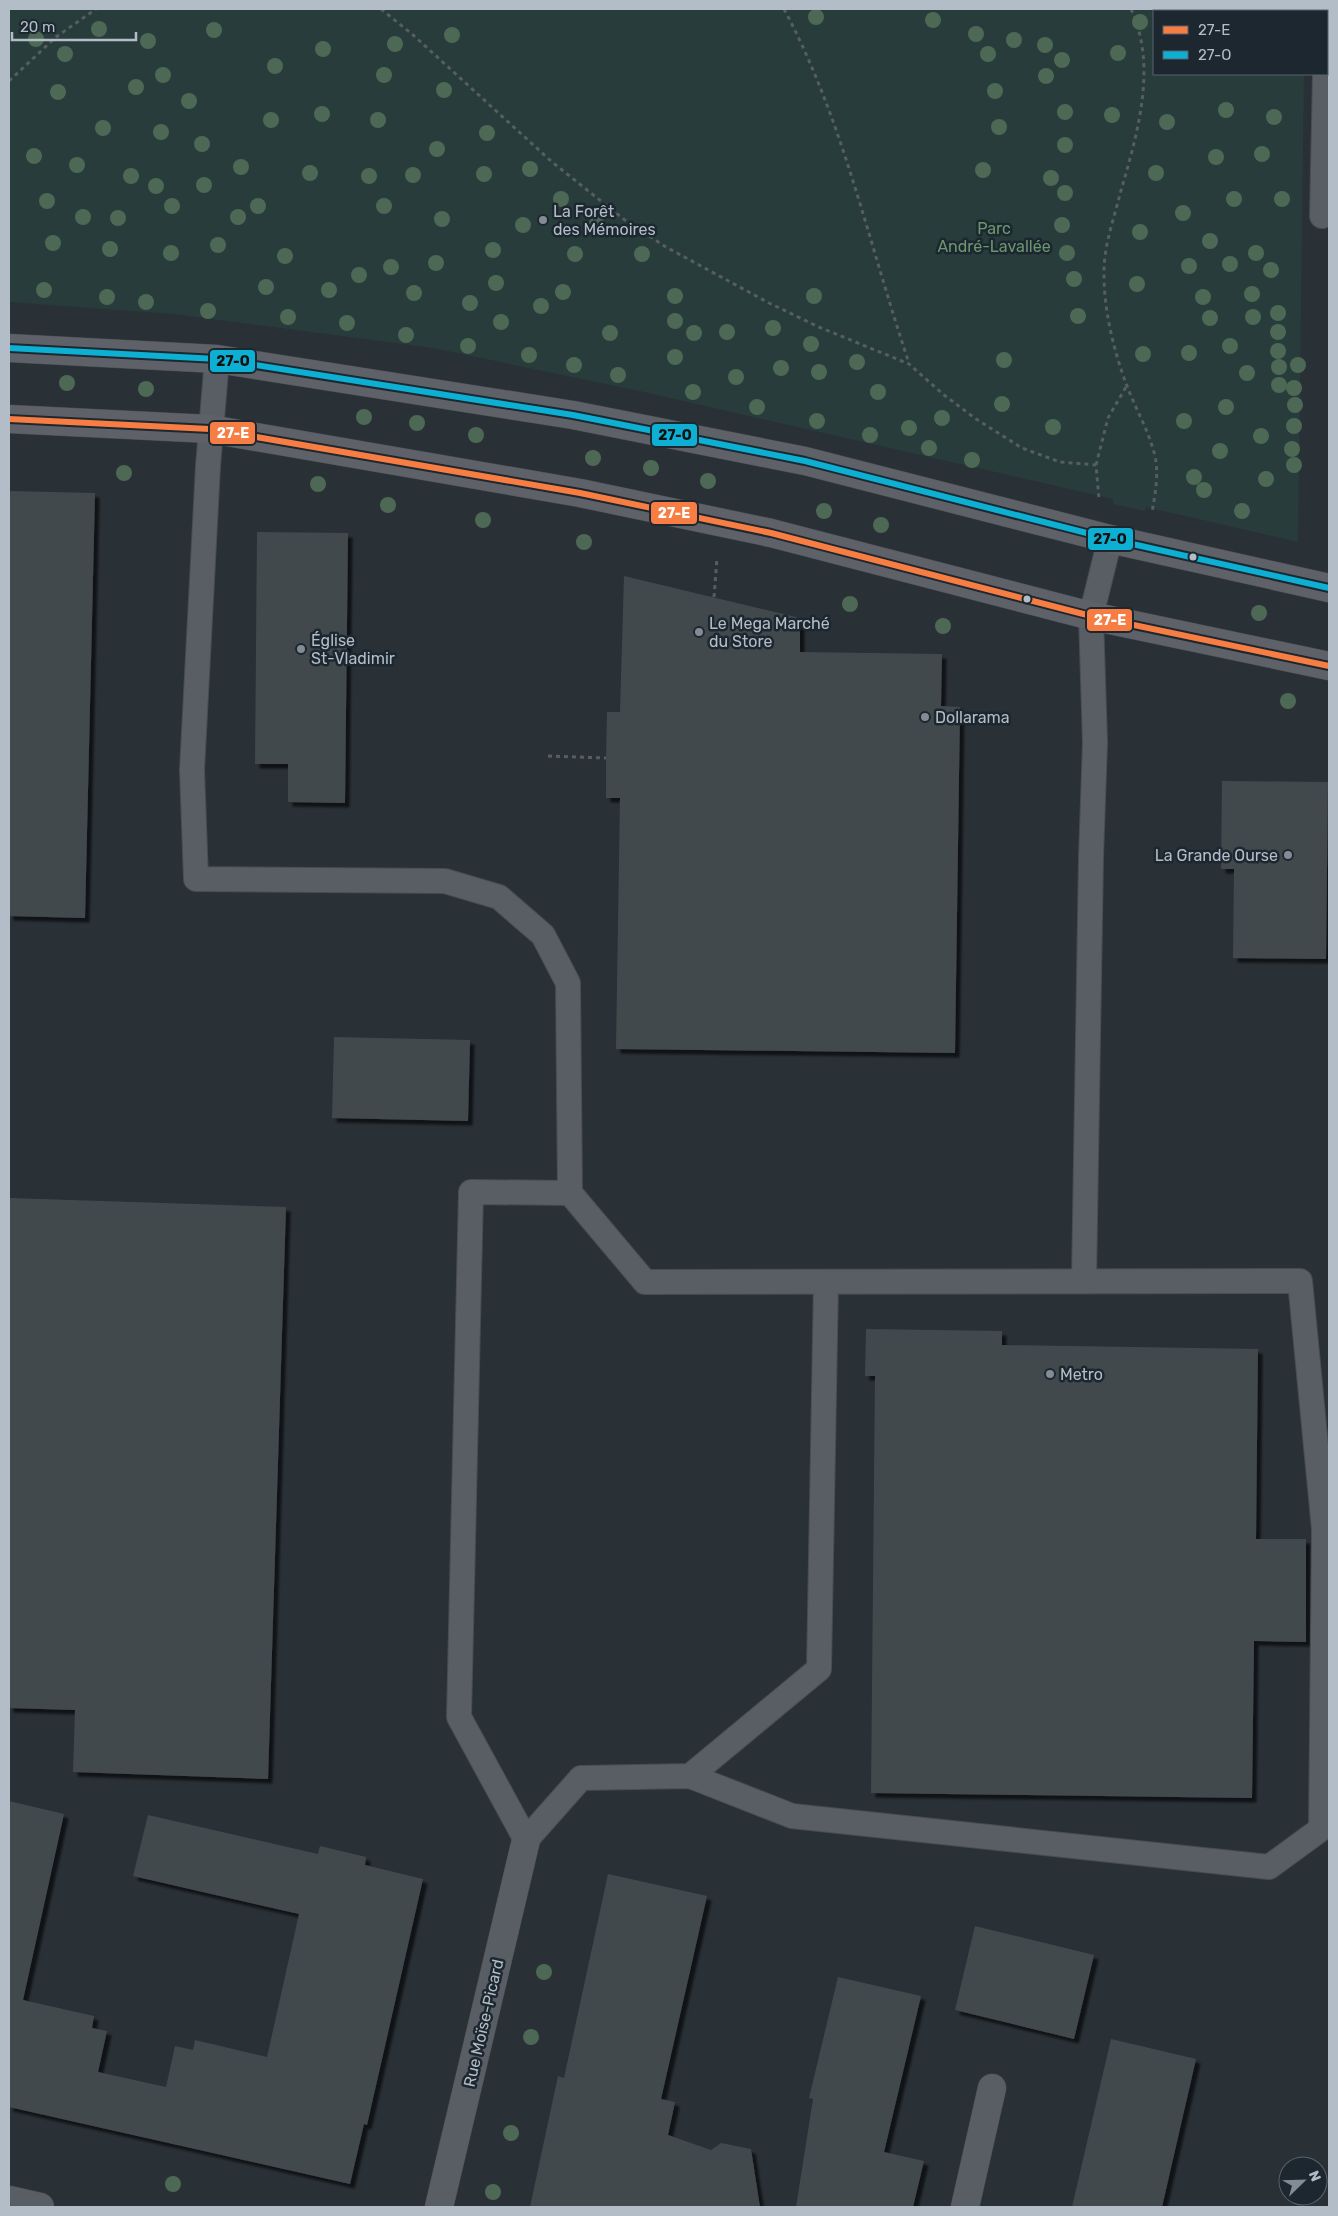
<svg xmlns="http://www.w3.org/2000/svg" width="1338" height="2216" viewBox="0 0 1338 2216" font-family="Rubik,sans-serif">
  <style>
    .green { fill: #273c3b }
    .building { fill: #42494e; filter: url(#shadow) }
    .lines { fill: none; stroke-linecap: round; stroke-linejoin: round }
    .lane-casing { stroke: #474c51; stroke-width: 26 }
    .street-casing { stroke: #474c51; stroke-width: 29 }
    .secondary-casing { stroke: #474c51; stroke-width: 29 }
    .path { stroke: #575d61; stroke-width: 3; stroke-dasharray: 4 4; stroke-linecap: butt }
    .lane { stroke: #595e64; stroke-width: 24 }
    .street { stroke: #595e64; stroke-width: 28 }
    .secondary { stroke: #5e6268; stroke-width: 28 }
    .bus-1-casing { stroke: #1d2730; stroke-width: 10 }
    .bus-2-casing { stroke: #1d2730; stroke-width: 10 }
    .bus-1 { stroke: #f77d43; stroke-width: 6 }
    .bus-2 { stroke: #0dafd3; stroke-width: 6 }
    .tree { fill: #4d6955 }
    .poi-dot { fill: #838c94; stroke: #1d2730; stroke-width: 2 }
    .bus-dot { fill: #b3bdc7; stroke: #1d2730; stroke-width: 2 }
    .labels { text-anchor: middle; stroke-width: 5; stroke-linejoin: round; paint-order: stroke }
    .poi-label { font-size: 16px; fill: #b3bdc7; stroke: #1d2730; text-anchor: start }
    .park-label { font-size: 16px; fill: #6b976f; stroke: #1d2730 }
    .street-label { font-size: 16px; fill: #b3bdc7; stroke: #1d2730 }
    .line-badge { stroke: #1d2730; stroke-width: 2 }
    .badge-label { font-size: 14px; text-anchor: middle; font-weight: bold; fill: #fff }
    .pale-badge-label { font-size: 14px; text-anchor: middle; font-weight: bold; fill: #111 }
  </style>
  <defs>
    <filter id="shadow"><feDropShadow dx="4.5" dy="4.5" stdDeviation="1" flood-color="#0009"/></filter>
  </defs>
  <rect width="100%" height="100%" fill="#293036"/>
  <!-- green -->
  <path class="green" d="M9 9H1305V11H1154V74H1304L1298 542 1146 507 1145 511 1113 504V499L644 392 433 348 173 314 9 302Z"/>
  <!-- building -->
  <path class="building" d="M9 491 95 493 85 918 9 916Z
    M257 532 348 533 345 803 288 802V764H255Z
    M624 576 800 618V652L942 654 941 706 960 707 955 1053 616 1049 620 798H606V758L607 712H620Z
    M1222 781 1328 782 1326 959 1233 958 1234 869H1221Z
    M334 1037 470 1040 468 1121 332 1118Z
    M9 1198 286 1207 268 1779 73 1772 75 1710 9 1708Z
    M866 1329 1002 1331V1345L1258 1349 1256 1539H1306V1642L1254 1641 1252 1798 871 1793 875 1376H865Z
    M9 1801 64 1814 23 2000 94 2016 92 2028 107 2031 98 2072 166 2087 175 2046 193 2050 195 2040 267 2057 299 1914 133 1876 148 1815 318 1854 320 1846 366 1857 365 1865 423 1879 367 2125 364 2124 350 2184 9 2107Z
    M608 1874 707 1896 661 2099 675 2102 668 2135 711 2150 721 2143 751 2149 760 2207H530L558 2076 564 2078Z
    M975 1926 1094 1955 1074 2039 955 2010Z
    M838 1977 921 1996 884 2152 924 2161 913 2207H796L813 2099 809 2098Z
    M1111 2039 1196 2059 1162 2207H1072Z"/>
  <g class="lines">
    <defs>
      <path id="lane" d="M1327 11V9
        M1322 216 1325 74
        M217 359 208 466 192 770 196 879 445 881 499 897 543 935 568 983 570 1193
        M1084 1281 1091 857 1095 743 1091 616 1110 539
        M690 1776 792 1816 1269 1867 1321 1829 1324 1529 1300 1281 645 1282 570 1193 471 1192 459 1717 526 1840 581 1778 690 1776 819 1669 826 1282"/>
      <path id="street" d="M9 2200 40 2207
        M439 2207 526 1840
        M965 2207 992 2088"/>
      <path id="secondary" d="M9 348 217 359 573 415 805 461 1110 539 1329 588
        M9 419 210 429 580 493 771 533 1091 616 1329 666"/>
    </defs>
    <!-- lane casing -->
    <use href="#lane" class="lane-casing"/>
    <!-- street casing -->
    <use href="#street" class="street-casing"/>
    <!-- secondary casing -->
    <use href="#secondary" class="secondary-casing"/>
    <!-- path -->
    <path class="path" d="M381 9 412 34 552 162 626 221 666 247 769 303 819 327 909 364 944 395 976 419 1022 448 1060 462 1096 465 1099 499
      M784 9C843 119 869 245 909 363
      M1131 9C1158 67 1137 135 1120 194 1114 218 1105 243 1104 268 1103 307 1113 349 1127 386 1136 410 1149 431 1155 456 1159 475 1155 494 1152 513
      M9 81 56 37 96 9
      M1096 465 1108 418 1126 387
      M714 597 717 558
      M548 756 606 758"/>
    <!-- lane -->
    <use href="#lane" class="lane"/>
    <!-- street -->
    <use href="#street" class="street"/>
    <!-- secondary -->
    <use href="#secondary" class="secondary"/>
    <defs>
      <path id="bus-1" d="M9 419 210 429 580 493 771 533 1091 616 1329 666"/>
      <path id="bus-2" d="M9 348 217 359 573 415 805 461 1110 539 1329 588"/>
    </defs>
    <!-- bus-1 casing -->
    <use href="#bus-1" class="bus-1-casing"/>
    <!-- bus-2 casing -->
    <use href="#bus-2" class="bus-2-casing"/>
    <!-- bus-1 -->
    <use href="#bus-1" class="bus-1"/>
    <!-- bus-2 -->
    <use href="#bus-2" class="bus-2"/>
  </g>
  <!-- trees -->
  <g class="tree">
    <circle cx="816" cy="17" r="8"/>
    <circle cx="933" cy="20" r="8"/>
    <circle cx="1140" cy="22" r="8"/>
    <circle cx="99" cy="29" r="8"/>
    <circle cx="214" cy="30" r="8"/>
    <circle cx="976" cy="34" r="8"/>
    <circle cx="452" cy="35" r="8"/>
    <circle cx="36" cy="39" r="8"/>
    <circle cx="1014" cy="40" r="8"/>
    <circle cx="148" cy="41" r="8"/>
    <circle cx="395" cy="44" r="8"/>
    <circle cx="1045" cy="45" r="8"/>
    <circle cx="323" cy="49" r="8"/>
    <circle cx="1118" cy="53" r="8"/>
    <circle cx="65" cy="54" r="8"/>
    <circle cx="988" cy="54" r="8"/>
    <circle cx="1062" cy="60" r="8"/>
    <circle cx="275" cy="66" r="8"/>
    <circle cx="163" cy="75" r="8"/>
    <circle cx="384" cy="75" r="8"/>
    <circle cx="1046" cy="76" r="8"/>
    <circle cx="136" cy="87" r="8"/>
    <circle cx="444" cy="90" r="8"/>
    <circle cx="995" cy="91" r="8"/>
    <circle cx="58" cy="92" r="8"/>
    <circle cx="189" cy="101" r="8"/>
    <circle cx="1226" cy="110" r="8"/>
    <circle cx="1065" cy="112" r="8"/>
    <circle cx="322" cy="114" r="8"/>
    <circle cx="1112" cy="115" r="8"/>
    <circle cx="1274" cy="117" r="8"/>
    <circle cx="271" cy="120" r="8"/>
    <circle cx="378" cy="120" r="8"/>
    <circle cx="1167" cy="122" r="8"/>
    <circle cx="999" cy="127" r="8"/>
    <circle cx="103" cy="128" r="8"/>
    <circle cx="161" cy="132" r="8"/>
    <circle cx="487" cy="133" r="8"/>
    <circle cx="202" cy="144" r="8"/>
    <circle cx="1065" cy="145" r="8"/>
    <circle cx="437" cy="149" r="8"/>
    <circle cx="1262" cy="154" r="8"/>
    <circle cx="34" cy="156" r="8"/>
    <circle cx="1216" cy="157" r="8"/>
    <circle cx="77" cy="165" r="8"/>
    <circle cx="241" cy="167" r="8"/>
    <circle cx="530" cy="169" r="8"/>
    <circle cx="983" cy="170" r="8"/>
    <circle cx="310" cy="173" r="8"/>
    <circle cx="1156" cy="173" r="8"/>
    <circle cx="484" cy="174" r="8"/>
    <circle cx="413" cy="175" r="8"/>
    <circle cx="131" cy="176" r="8"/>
    <circle cx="369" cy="176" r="8"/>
    <circle cx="1051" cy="178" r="8"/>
    <circle cx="204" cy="185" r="8"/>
    <circle cx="156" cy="186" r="8"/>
    <circle cx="1065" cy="193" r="8"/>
    <circle cx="561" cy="199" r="8"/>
    <circle cx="1234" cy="199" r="8"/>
    <circle cx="1282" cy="199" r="8"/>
    <circle cx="47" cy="201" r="8"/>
    <circle cx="172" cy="206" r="8"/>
    <circle cx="258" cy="206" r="8"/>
    <circle cx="384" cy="206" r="8"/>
    <circle cx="1183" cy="213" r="8"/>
    <circle cx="83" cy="217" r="8"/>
    <circle cx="238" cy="217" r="8"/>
    <circle cx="118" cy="218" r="8"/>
    <circle cx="442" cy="219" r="8"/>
    <circle cx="597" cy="224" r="8"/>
    <circle cx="523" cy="225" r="8"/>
    <circle cx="1062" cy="225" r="8"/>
    <circle cx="1140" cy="232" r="8"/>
    <circle cx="1210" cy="241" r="8"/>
    <circle cx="53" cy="243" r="8"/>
    <circle cx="218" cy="245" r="8"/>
    <circle cx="110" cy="249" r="8"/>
    <circle cx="493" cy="250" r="8"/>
    <circle cx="171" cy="253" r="8"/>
    <circle cx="1067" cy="253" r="8"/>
    <circle cx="1256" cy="253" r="8"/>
    <circle cx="575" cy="254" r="8"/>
    <circle cx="642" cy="254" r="8"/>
    <circle cx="285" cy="256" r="8"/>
    <circle cx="436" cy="263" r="8"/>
    <circle cx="1230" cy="264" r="8"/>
    <circle cx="1189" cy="266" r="8"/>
    <circle cx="391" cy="267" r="8"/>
    <circle cx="1271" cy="270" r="8"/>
    <circle cx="359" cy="275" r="8"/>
    <circle cx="1074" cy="279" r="8"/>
    <circle cx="496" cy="283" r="8"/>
    <circle cx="1137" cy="284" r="8"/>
    <circle cx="266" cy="287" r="8"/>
    <circle cx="44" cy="290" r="8"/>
    <circle cx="329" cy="290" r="8"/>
    <circle cx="563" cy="292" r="8"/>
    <circle cx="414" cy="293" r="8"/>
    <circle cx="1252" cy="294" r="8"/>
    <circle cx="675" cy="296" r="8"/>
    <circle cx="814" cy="296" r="8"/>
    <circle cx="107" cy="297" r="8"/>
    <circle cx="1203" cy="297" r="8"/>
    <circle cx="146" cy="302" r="8"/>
    <circle cx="470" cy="303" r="8"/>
    <circle cx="541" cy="306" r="8"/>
    <circle cx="208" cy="311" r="8"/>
    <circle cx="1278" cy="313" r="8"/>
    <circle cx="1078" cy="316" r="8"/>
    <circle cx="288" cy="317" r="8"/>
    <circle cx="1253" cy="317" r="8"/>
    <circle cx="1210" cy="318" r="8"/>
    <circle cx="675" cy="321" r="8"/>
    <circle cx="501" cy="322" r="8"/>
    <circle cx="347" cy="323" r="8"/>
    <circle cx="773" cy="328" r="8"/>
    <circle cx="727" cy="332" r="8"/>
    <circle cx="1278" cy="332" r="8"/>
    <circle cx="610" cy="333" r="8"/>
    <circle cx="694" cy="333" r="8"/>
    <circle cx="406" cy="335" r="8"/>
    <circle cx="811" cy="344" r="8"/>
    <circle cx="468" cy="346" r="8"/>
    <circle cx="1230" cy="346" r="8"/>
    <circle cx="1278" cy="351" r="8"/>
    <circle cx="1189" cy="353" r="8"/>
    <circle cx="1143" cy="354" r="8"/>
    <circle cx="529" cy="355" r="8"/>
    <circle cx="675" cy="357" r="8"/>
    <circle cx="1004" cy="360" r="8"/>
    <circle cx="857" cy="362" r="8"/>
    <circle cx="574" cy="365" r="8"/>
    <circle cx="1298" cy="365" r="8"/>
    <circle cx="1279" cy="367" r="8"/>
    <circle cx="781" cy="368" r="8"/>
    <circle cx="819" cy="372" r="8"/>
    <circle cx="1247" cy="373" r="8"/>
    <circle cx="618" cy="375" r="8"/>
    <circle cx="736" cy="377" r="8"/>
    <circle cx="67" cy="383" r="8"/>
    <circle cx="1279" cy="385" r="8"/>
    <circle cx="1294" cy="388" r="8"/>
    <circle cx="146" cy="389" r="8"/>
    <circle cx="693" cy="392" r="8"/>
    <circle cx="878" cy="392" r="8"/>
    <circle cx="1002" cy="404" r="8"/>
    <circle cx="1295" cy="405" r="8"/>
    <circle cx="757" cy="407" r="8"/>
    <circle cx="1226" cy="407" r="8"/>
    <circle cx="364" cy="417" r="8"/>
    <circle cx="942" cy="418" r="8"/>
    <circle cx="817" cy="421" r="8"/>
    <circle cx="1184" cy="421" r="8"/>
    <circle cx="417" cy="423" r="8"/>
    <circle cx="1294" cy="426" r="8"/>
    <circle cx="1053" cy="427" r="8"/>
    <circle cx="909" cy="428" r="8"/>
    <circle cx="476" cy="435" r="8"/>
    <circle cx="870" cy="435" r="8"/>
    <circle cx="1261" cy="436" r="8"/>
    <circle cx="929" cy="448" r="8"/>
    <circle cx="1292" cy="449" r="8"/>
    <circle cx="1220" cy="451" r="8"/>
    <circle cx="593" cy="458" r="8"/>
    <circle cx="972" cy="460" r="8"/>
    <circle cx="1294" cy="465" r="8"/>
    <circle cx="651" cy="468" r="8"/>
    <circle cx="124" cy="473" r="8"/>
    <circle cx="1194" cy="477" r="8"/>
    <circle cx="1266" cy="479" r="8"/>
    <circle cx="708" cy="481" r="8"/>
    <circle cx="318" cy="484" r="8"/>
    <circle cx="1204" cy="490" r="8"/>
    <circle cx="388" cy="505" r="8"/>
    <circle cx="824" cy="511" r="8"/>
    <circle cx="1242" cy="511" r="8"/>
    <circle cx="483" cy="520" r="8"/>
    <circle cx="881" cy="525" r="8"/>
    <circle cx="584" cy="542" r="8"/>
    <circle cx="850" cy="604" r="8"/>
    <circle cx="1259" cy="613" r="8"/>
    <circle cx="943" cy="626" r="8"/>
    <circle cx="1288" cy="701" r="8"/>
    <circle cx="544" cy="1972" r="8"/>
    <circle cx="531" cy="2037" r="8"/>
    <circle cx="511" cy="2133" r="8"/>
    <circle cx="173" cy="2184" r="8"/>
    <circle cx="493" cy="2192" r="8"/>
  </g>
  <!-- markers -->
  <g class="poi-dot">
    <circle cx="543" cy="220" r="5"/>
    <circle cx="699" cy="632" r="5"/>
    <circle cx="301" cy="649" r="5"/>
    <circle cx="925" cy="717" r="5"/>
    <circle cx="1288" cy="855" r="5"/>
    <circle cx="1050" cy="1374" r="5"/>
  </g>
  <g class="bus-dot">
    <circle cx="1193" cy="557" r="4.5"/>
    <circle cx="1027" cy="599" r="4.5"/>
  </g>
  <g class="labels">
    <!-- poi labels -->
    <g class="poi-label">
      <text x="553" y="217">La Forêt<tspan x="553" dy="18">des Mémoires</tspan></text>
      <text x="709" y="629">Le Mega Marché<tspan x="709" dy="18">du Store</tspan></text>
      <text x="311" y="646">Église<tspan x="311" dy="18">St-Vladimir</tspan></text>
      <text x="935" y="723">Dollarama</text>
      <text x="1278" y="861" text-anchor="end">La Grande Ourse</text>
      <text x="1060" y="1380">Metro</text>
    </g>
    <!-- park labels -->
    <g class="park-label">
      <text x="994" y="234">Parc<tspan x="994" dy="18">André-Lavallée</tspan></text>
    </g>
    <!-- street labels -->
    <g class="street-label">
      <text transform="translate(483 2023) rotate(-77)" y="6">Rue Moïse-Picard</text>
    </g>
  </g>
  <g class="line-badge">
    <rect x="209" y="349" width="47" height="24" rx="5" fill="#0dafd3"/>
    <rect x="209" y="421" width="47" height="24" rx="5" fill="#f77d43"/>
    <rect x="651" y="423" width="47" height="24" rx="5" fill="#0dafd3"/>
    <rect x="650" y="501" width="48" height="24" rx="5" fill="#f77d43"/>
    <rect x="1087" y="527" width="47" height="24" rx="5" fill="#0dafd3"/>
    <rect x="1086" y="608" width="47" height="24" rx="5" fill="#f77d43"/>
  </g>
  <g class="badge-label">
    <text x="233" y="438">27-E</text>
    <text x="674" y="518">27-E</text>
    <text x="1110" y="625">27-E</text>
  </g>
  <g class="pale-badge-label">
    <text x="233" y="366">27-O</text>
    <text x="675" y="440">27-O</text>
    <text x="1110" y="544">27-O</text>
  </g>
  <!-- border -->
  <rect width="1338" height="2216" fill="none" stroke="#b3bdc7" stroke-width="20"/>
  <!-- legend -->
  <rect x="1153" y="10" width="175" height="65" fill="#1d2730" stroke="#59636c"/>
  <rect x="1163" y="26" width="25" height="8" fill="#f77d43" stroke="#59636c"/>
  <text x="1198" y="35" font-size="15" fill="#b3bdc7">27-E</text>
  <rect x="1163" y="51" width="25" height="8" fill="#0dafd3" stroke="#59636c"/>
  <text x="1198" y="60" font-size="15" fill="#b3bdc7">27-O</text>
  <!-- north arrow -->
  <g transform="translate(1303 2181) rotate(67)"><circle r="24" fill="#1d2730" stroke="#59636c"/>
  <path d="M0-4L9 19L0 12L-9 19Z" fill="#838c94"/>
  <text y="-8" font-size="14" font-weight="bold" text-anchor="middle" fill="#b3bdc7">N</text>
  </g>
  <!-- scale -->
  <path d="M12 32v8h124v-8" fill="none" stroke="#b3bdc7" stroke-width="2.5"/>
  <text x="20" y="32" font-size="15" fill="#b3bdc7" stroke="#1d2730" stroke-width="4" paint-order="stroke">20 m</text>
</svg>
